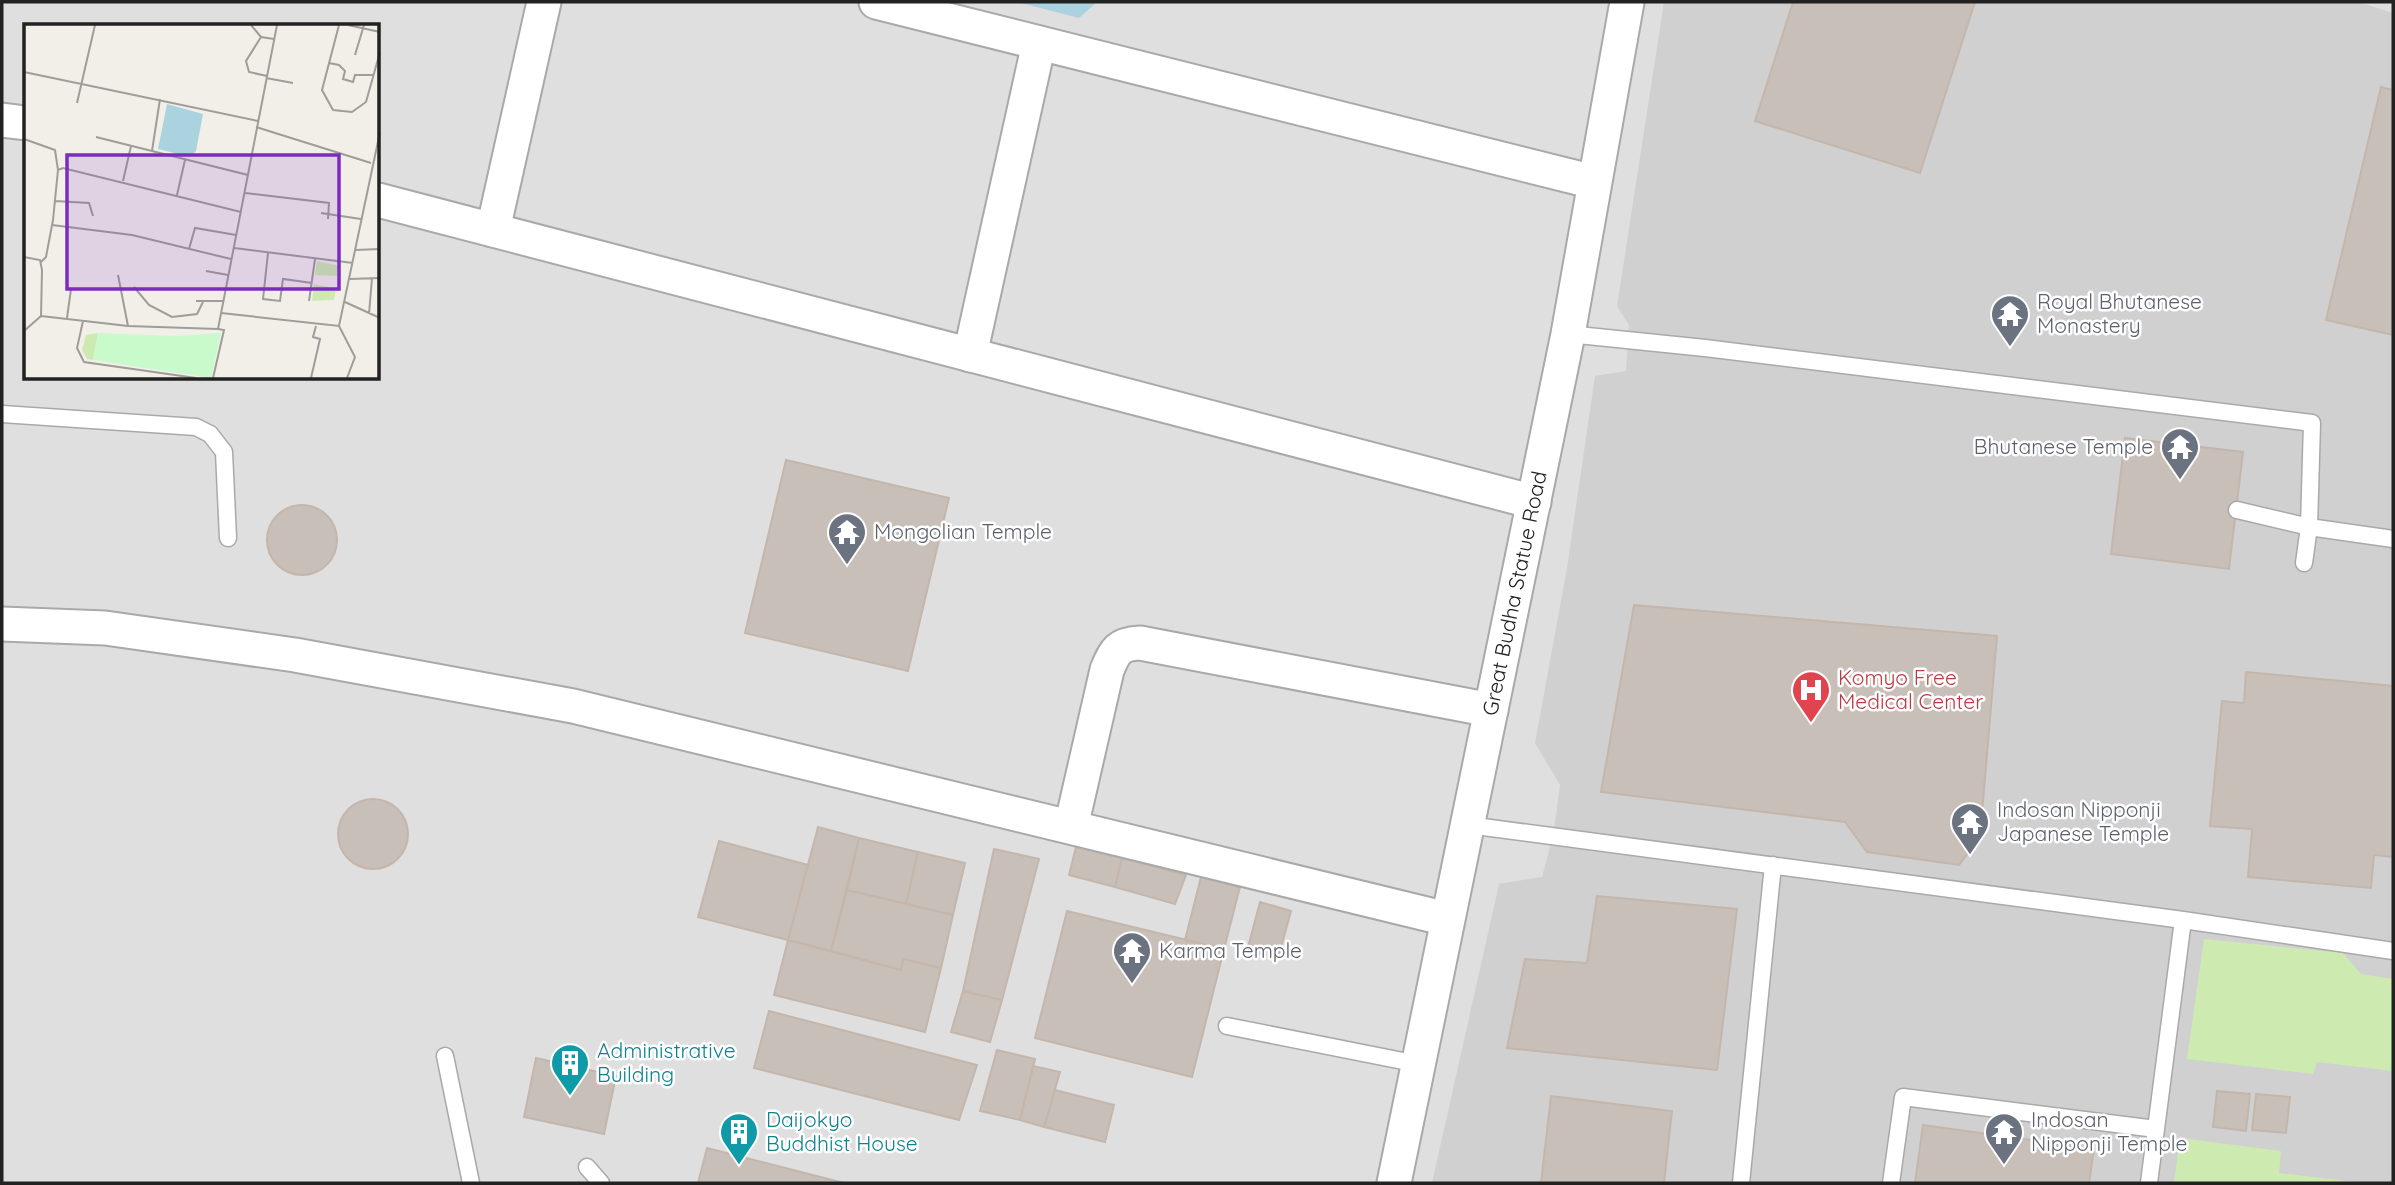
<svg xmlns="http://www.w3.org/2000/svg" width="2395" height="1185" viewBox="0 0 2395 1185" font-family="Quicksand,sans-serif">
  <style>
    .residential { fill: #e0dfdf; fill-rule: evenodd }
    .religious { fill: #d0d0d0 }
    .grass { fill: #cdebb0 }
    .water { fill: #aad3df }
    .building { fill: #c7bfb8; stroke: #c4b6ab; stroke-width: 2 }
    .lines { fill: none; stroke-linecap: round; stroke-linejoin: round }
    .lane-casing { stroke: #a9a9a9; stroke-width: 19 }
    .street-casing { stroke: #a9a9a9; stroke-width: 37 }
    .lane { stroke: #fff; stroke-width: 16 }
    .street { stroke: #fff; stroke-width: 33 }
    .labels { text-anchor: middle; stroke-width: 5; stroke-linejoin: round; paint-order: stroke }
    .worship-label { font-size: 21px; fill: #5b616d; stroke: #fff; text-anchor: start }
    .street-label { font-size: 21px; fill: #222; stroke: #fff }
    .health-label { font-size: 21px; fill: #be3a42; stroke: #fff; text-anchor: start }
    .culture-label { font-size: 21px; fill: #0d838f; stroke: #fff; text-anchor: start }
    .inset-road { fill: none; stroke: #9f9d99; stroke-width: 2 }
    .view { fill: #7b2cbf; fill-opacity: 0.15; stroke: #7b2cbf; stroke-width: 3.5 }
    .inset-edge { fill: none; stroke: #222; stroke-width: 3.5 }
  </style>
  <rect width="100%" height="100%" fill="#f2efe9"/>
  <!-- residential -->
  <path class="residential" d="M2 2H2393V1183H2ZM26 26H378V378H26Z"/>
  <!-- religious -->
  <path class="religious" d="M1664 2H2358L2393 13V1183H1432L1499 884 1542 877 1553 836 1560 785 1535 743 1567 568 1595 376 1626 371 1629 325 1617 306Z"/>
  <!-- grass -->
  <path class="grass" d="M2204 939 2343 953 2361 974 2393 979V1071L2317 1062 2313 1074 2187 1059Z
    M2180 1138 2281 1151 2279 1173 2362 1183H2174Z"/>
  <!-- water -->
  <path class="water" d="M1017 2H1097L1079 18Z"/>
  <!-- building -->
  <path class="building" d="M1793 2H1975L1920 173 1755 121Z
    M2381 87 2393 90V335L2326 320Z
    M2125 438 2243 452 2229 569 2111 554Z
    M786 460 949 498 908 671 745 633Z
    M267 540a35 35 0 1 1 70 0a35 35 0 1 1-70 0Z
    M1634 605 1997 636 1980 837 1959 865 1867 852 1845 822 1601 792Z
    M2246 672 2393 686V857L2374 855 2371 888 2248 877 2252 829 2210 826 2222 701 2244 703Z
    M338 834a35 35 0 1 1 70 0a35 35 0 1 1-70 0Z
    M818 827 859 838 831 951 788 940Z
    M859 838 918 852 906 904 847 890Z
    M719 841 808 865 788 940 698 917Z
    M1076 847 1122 858 1115 887 1069 875Z
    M994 849 1039 859 1002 1000 963 991Z
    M918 852 965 863 953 915 906 904Z
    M1122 858 1186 875 1175 904 1115 887Z
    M1201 877 1240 887 1224 949 1185 940Z
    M847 890 953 915 941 968 903 959 901 970 831 951Z
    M1597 896 1737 909 1717 1070 1507 1048 1525 959 1587 963Z
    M1260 902 1291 911 1278 959 1247 951Z
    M1067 911 1224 949 1192 1077 1035 1038Z
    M788 940 901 970 903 959 941 968 925 1032 774 995Z
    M963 991 1002 1000 990 1042 951 1032Z
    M769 1011 977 1065 959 1120 754 1068Z
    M997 1050 1035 1059 1020 1120 980 1111Z
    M536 1058 616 1076 604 1134 524 1117Z
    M1033 1066 1060 1072 1044 1127 1020 1120Z
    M1055 1090 1114 1105 1105 1142 1044 1127Z
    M2217 1091 2250 1094 2246 1131 2213 1127Z
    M2256 1094 2290 1097 2286 1133 2252 1130Z
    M1551 1096 1672 1111 1664 1183H1541Z
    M1923 1125 2094 1149 2089 1183H1915Z
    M707 1148 844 1183H698Z"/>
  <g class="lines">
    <defs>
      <path id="lane" d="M1568 334 1705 348 2312 423 2309 527 2304 563
        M2 414 196 427 210 434 224 452 228 538
        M2237 510 2309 527 2393 539
        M1468 825 2183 920 2393 951
        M1227 1026 1418 1064
        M445 1056 471 1183
        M587 1167 601 1183
        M1741 1183 1773 865
        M1891 1183 1903 1097 2156 1129
        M2149 1183 2183 920"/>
      <g id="street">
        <path d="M876 2 1594 182"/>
        <path d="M2 120 26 123"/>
        <path d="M378 200 1534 502"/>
        <path d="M493 230 544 2"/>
        <path d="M970 355 1039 43"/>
        <path d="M2 624 105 628 295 655 573 706 1447 919"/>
        <path d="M1071 827 1107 670C1115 650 1119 644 1140 643L1491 710"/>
        <path id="s1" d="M1394 1183 1568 334 1627 2"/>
      </g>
    </defs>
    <!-- lane casing -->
    <use href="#lane" class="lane-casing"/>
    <!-- street casing -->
    <use href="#street" class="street-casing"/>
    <!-- lane -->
    <use href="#lane" class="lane"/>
    <!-- street -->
    <use href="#street" class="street"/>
  </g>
  <!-- icons -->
  <defs>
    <symbol id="temple-pin" viewBox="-11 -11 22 30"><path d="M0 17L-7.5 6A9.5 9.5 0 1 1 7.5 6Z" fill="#6b7280" stroke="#fff"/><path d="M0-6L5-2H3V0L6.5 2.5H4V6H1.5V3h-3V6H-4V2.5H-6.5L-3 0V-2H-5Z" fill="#fff"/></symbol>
    <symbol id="hospital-pin" viewBox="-11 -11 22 30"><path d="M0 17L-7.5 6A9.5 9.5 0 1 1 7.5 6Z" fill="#e0444e" stroke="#fff"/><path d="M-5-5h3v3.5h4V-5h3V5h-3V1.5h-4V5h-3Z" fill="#fff"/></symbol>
    <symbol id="building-pin" viewBox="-11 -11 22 30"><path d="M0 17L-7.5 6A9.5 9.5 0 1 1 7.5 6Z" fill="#0f9aa8" stroke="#fff"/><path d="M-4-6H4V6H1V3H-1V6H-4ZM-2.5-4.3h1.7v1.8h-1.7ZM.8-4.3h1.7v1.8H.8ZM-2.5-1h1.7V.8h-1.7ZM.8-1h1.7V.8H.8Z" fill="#fff"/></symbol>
  </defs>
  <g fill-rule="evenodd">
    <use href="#temple-pin" x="1988" y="292" width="44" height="60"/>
    <use href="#temple-pin" x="2158" y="425" width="44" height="60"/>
    <use href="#temple-pin" x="825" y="510" width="44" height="60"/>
    <use href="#hospital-pin" x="1789" y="668" width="44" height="60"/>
    <use href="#temple-pin" x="1948" y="800" width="44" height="60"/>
    <use href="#temple-pin" x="1110" y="929" width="44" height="60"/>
    <use href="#building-pin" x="548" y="1041" width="44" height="60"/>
    <use href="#building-pin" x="717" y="1110" width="44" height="60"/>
    <use href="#temple-pin" x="1982" y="1110" width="44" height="60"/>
  </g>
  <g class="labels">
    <!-- worship labels -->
    <g class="worship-label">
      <text x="2037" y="309">Royal Bhutanese<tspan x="2037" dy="24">Monastery</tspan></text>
      <text x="2153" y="454" text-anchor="end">Bhutanese Temple</text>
      <text x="874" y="539">Mongolian Temple</text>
      <text x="1997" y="817">Indosan Nipponji<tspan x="1997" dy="24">Japanese Temple</tspan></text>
      <text x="1159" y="958">Karma Temple</text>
      <text x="2031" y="1127">Indosan<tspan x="2031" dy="24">Nipponji Temple</tspan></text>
    </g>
    <!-- street labels -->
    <g class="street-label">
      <text dy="7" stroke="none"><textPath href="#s1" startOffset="602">Great Budha Statue Road</textPath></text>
    </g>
    <!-- health labels -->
    <g class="health-label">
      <text x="1838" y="685">Komyo Free<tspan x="1838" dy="24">Medical Center</tspan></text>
    </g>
    <!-- culture labels -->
    <g class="culture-label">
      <text x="597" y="1058">Administrative<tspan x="597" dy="24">Building</tspan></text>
      <text x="766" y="1127">Daijokyo<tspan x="766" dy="24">Buddhist House</tspan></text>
    </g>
  </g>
  <!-- overview -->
  <g transform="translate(24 24)">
    <rect width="355" height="355" fill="#f2efe9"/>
    <path d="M293 237 315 242 316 252 291 251ZM290 260 312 265 310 276 288 277ZM74 309 69 336 63 335 58 326 62 311Z" fill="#cdebb0"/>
    <path d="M74 309 151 312 197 309 187 354 69 336Z" fill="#c8facc"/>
    <path d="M143 80 179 90 172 127 166 133 134 125Z" fill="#aad3df"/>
    <path class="inset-road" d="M227 1 237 13 250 15M315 1 298 66 309 86 328 88 342 78 356 28M324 1 356 8M237 13 222 37 225 48 243 52M331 31 340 1M305 39 315 41 321 47 319 55 329 58 331 51H349M0 48 234 97M242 54 269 59M53 79 71 1M232 103 347 139M72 113 224 151M0 115 31 126 34 146M128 127 136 75M99 157 107 122M221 169 305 179 304 195M153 171 161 136M31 177 65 179 69 192M297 189 337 195M28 201 108 211 207 235M210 224 329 239M165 225 171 204 212 211M331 226 356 225M244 229 239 275 256 277 259 255 288 259M0 233 16 236 18 246 17 292 0 307M17 238 22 233 29 196 34 146 39 144 217 188M182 247 204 251M94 251 104 302M326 255 356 254M110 263 125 281 148 293 173 290 179 278M172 277H199M285 277 291 235M321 278 356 294M197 289 315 302 356 108M345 290 348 254M17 292 104 302 194 305M43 294 47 265M59 297 53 324 60 338 172 354M315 302 331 333 323 354M194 305 253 1M189 354 200 306 194 305M287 354 296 315 289 313 292 302"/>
    <path class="view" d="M43 131H315V265H43Z"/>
    <rect width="355" height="355" class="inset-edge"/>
  </g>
  <!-- border -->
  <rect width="2395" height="1185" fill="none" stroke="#222222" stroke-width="7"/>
</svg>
